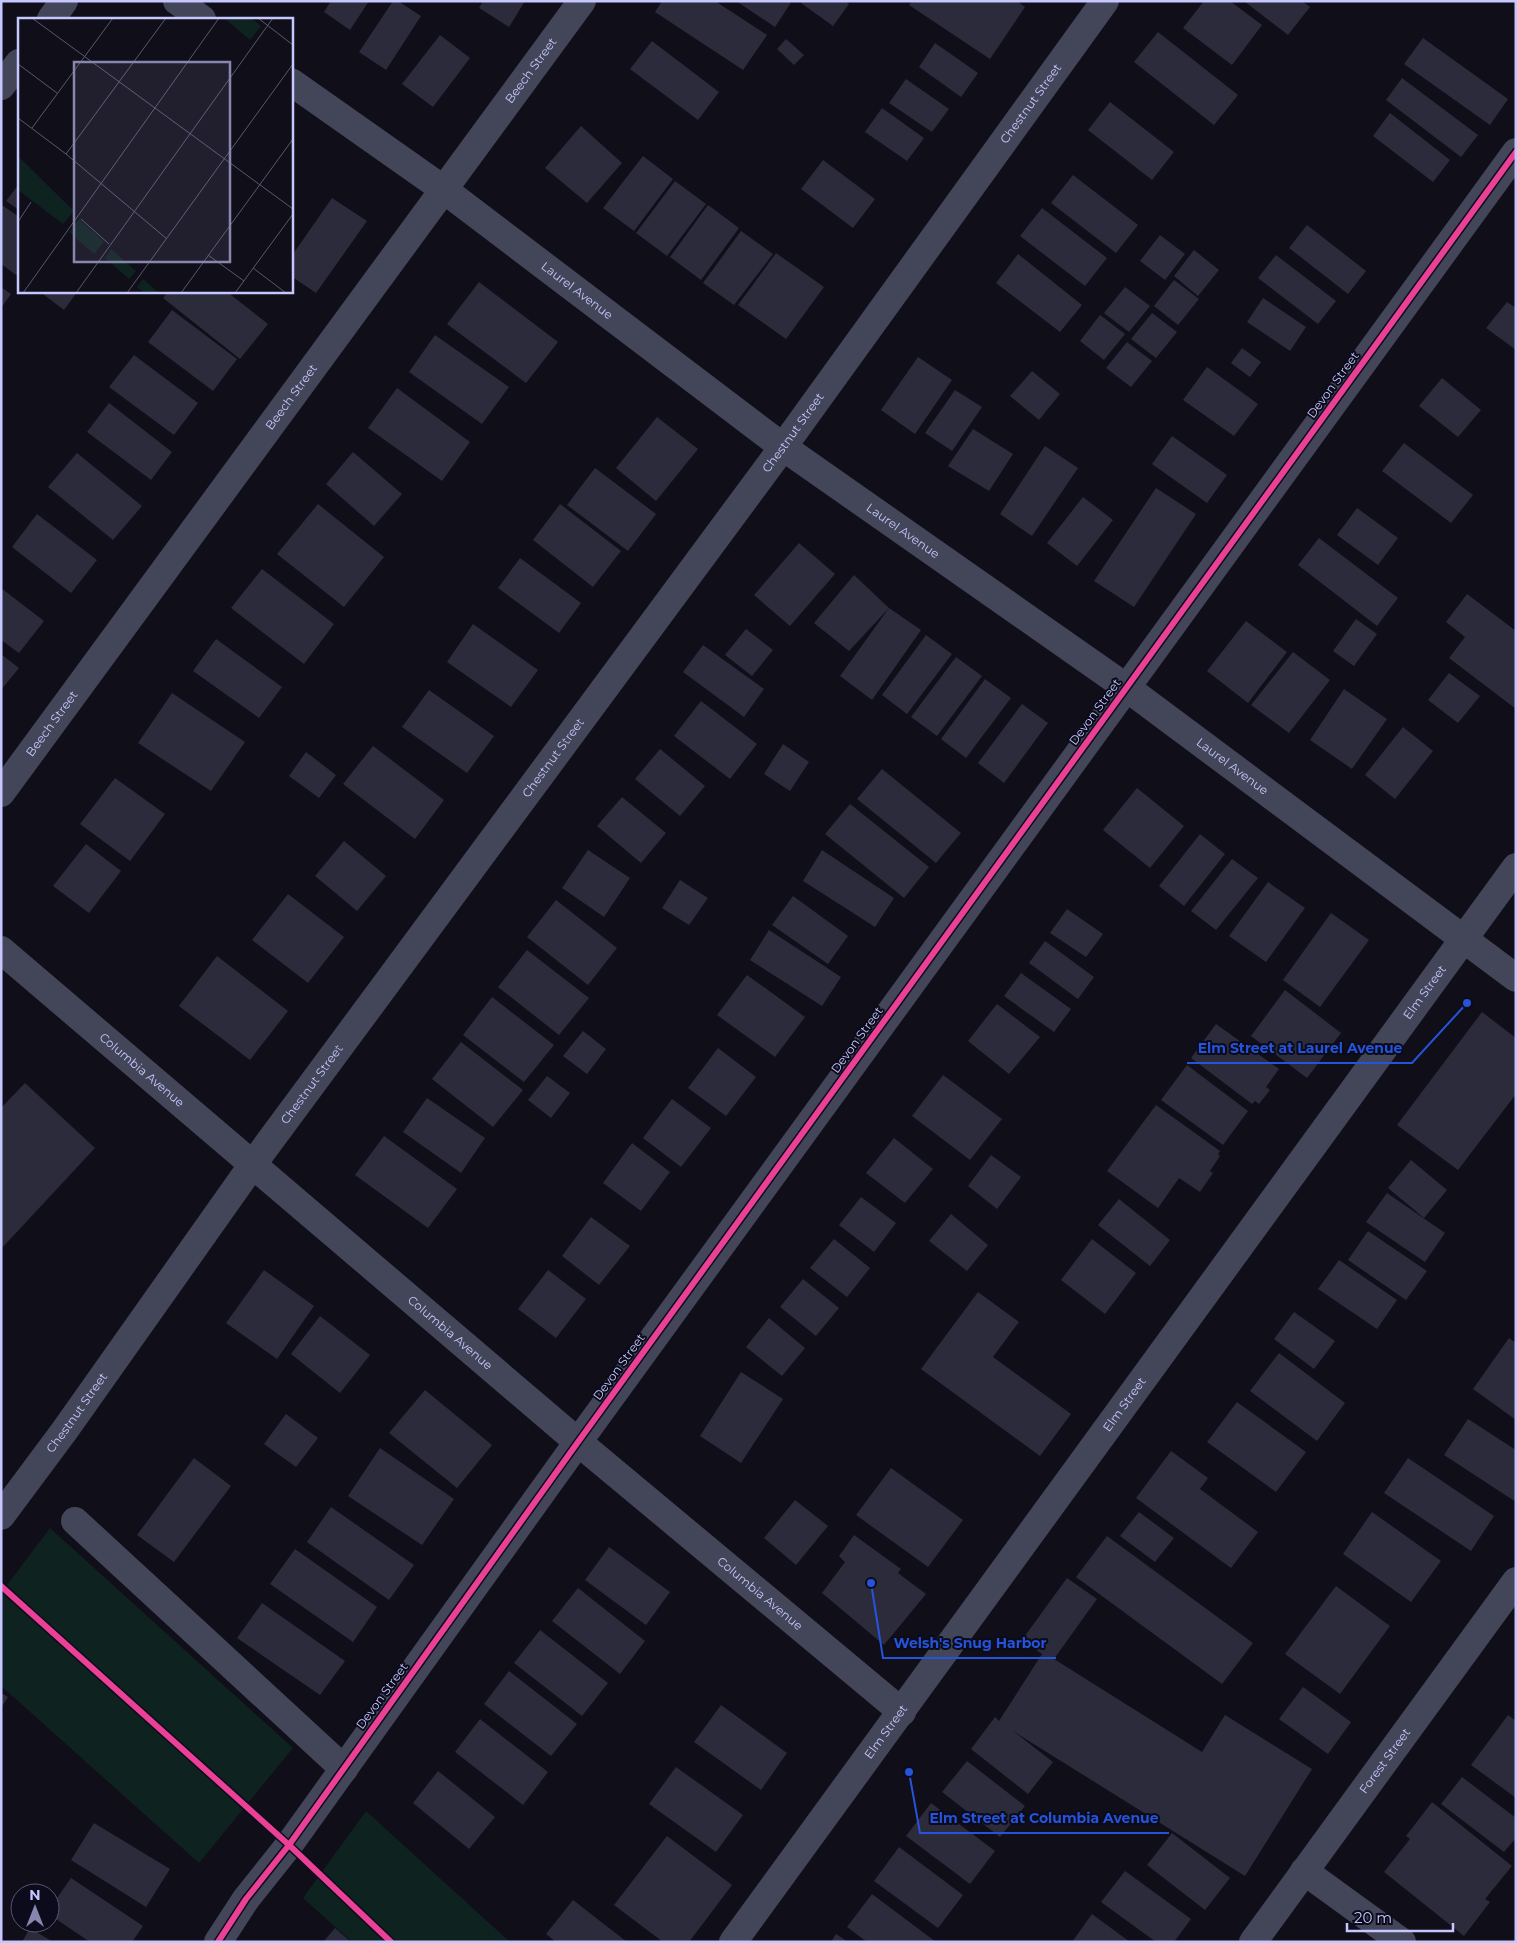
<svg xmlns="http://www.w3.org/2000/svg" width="1517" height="1943" viewBox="0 0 1517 1943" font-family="Montserrat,sans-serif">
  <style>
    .green { fill: #0e2220 }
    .building { fill: #2c2b3b }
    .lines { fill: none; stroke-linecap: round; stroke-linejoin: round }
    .minor { stroke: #434559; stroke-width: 28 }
    .cycleway-casing { stroke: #0c0b1b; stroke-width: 9 }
    .cycleway { stroke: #ea4096; stroke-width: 6 }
    .labels { text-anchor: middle; stroke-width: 4; stroke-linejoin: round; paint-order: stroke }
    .street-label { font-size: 12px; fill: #c6c7fe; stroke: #0c0b1b }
    .inset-road { fill: none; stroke: #595874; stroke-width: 1 }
    .view { fill: #8686ae; fill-opacity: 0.15; stroke: #8686ae; stroke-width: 2.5 }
    .inset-edge { fill: none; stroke: #c6c7fe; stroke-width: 2.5 }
    .leader { fill: none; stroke: #2554da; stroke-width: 2 }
    .callout-dot { fill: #2554da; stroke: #0c0b1b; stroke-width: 2 }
    .callout-label { font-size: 14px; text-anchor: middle; font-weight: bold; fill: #2554da; stroke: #0c0b1b; stroke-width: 4; stroke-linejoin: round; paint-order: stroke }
  </style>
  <rect width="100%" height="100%" fill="#100e18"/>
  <!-- green -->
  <path class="green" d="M50 1528 293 1748 199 1863 1 1686V1593Z
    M366 1811 510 1942H352L303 1898Z"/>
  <!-- building -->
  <path class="building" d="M331 1H369L350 30 324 12Z
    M393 1H398L421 16 386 70 359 52Z
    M483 1H525L509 27 479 8Z
    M662 1H715L767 35 743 70 655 12Z
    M736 1H792L775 27Z
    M802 1H845L849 4 833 26 801 3Z
    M912 1H1017L1025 7 990 59 909 5Z
    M1204 1H1230L1262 25 1232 65 1183 28Z
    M1244 1H1302L1310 7 1288 35Z
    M1158 32 1238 95 1214 125 1134 62Z
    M440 35 470 58 433 107 402 84Z
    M1423 38 1508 99 1490 125 1404 64Z
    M786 39 804 55 794 65 777 49Z
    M652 41 719 92 698 120 630 69Z
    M935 43 978 73 961 97 919 67Z
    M1402 78 1478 135 1461 157 1386 100Z
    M906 79 949 109 932 132 889 103Z
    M1110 102 1174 152 1152 180 1088 130Z
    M882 108 924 138 907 161 865 132Z
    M1390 113 1450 160 1433 182 1373 136Z
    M581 126 622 163 587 203 545 168Z
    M643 156 673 179 634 231 603 208Z
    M823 160 875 199 853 228 801 189Z
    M1073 175 1138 225 1116 253 1051 203Z
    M675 181 706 204 667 256 636 233Z
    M19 184V210L6 201Z
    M332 198 367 221 316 293 291 276V257Z
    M2 205 19 217V277L1 264Z
    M708 205 739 228 701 280 670 257Z
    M1042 208 1107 258 1085 286 1020 236Z
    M1307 225 1366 271 1348 294 1289 248Z
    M741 231 773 254 734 305 703 283Z
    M1160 235 1185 254 1165 280 1140 261Z
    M1194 250 1219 270 1198 296 1174 276Z
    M776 253 824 287 786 339 738 305Z
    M1018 254 1082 305 1060 332 996 283Z
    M1276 255 1336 301 1318 324 1258 278Z
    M1174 280 1199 299 1178 325 1154 306Z
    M479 282 558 342 526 383 447 324Z
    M1 287 11 294 1 308Z
    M1125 287 1150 306 1129 332 1104 313Z
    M39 291H78L64 310Z
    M169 291H226L268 324 240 359 163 298Z
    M1263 298 1306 327 1290 351 1247 322Z
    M1507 302 1516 308V350L1486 328Z
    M172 310 237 359 213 391 148 342Z
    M1152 313 1177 332 1156 358 1131 339Z
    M1100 315 1125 334 1104 360 1080 341Z
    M435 335 509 387 482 424 409 372Z
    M1127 342 1152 361 1131 387 1106 368Z
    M1242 348 1261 362 1250 377 1231 363Z
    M134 355 198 403 174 435 109 387Z
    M918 357 952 380 915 434 881 410Z
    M1207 367 1258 404 1234 436 1183 400Z
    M1032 371 1060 394 1039 420 1010 396Z
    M1442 378 1481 410 1458 437 1419 406Z
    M397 388 470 442 442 481 368 428Z
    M955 390 982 407 952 451 925 433Z
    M109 403 172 452 151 480 87 432Z
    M657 417 698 449 656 501 616 468Z
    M973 429 1013 454 989 491 948 466Z
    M1172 436 1227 475 1207 503 1152 464Z
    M1404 443 1473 495 1451 523 1382 471Z
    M1045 446 1078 468 1032 536 1000 514Z
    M353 452 402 494 374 526 326 484Z
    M77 453 142 506 113 540 48 487Z
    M595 468 656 514 628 551 567 505Z
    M1156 488 1196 514 1134 607 1094 581Z
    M1083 497 1113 520 1077 566 1047 543Z
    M318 504 384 557 344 607 277 554Z
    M560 504 621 551 593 587 533 540Z
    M1357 508 1398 538 1378 565 1337 535Z
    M37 514 97 560 71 593 12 547Z
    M1319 538 1398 598 1377 626 1298 565Z
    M799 543 835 574 790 626 754 595Z
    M520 558 581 603 559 633 498 588Z
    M262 569 334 624 304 664 231 608Z
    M854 575 889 608 921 630 872 700 840 676 889 608 849 651 814 623Z
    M1 588 44 621 19 653 1 640Z
    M1467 594 1516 631V709L1449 658 1465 637 1446 622Z
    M1356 619 1377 634 1354 666 1333 651Z
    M1246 621 1287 652 1248 703 1207 671Z
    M473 624 538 670 511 707 447 662Z
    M746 629 773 650 752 676 725 655Z
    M926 635 952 654 907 714 882 695Z
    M216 639 282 687 259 718 193 671Z
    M703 645 764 689 744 717 683 672Z
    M1293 652 1330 680 1289 733 1251 705Z
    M1 654 19 668 1 690Z
    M956 657 982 676 937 736 911 717Z
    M1449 673 1480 696 1458 723 1428 700Z
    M985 679 1011 698 966 758 941 739Z
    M1344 689 1387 719 1352 769 1310 740Z
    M429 690 494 736 467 773 402 727Z
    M172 693 245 742 211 791 138 743Z
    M701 701 757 744 730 779 674 736Z
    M1022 704 1048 723 1004 783 978 763Z
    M1403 727 1433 751 1395 799 1365 775Z
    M783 744 809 762 790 791 764 774Z
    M373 746 444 800 415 839 343 784Z
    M660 749 705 786 680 816 635 779Z
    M306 752 336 775 319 798 289 776Z
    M882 769 961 833 936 863 857 799Z
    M115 778 165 814 130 861 80 824Z
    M1137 788 1184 826 1150 868 1103 830Z
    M622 797 666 833 641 863 597 826Z
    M850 804 929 867 904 898 825 834Z
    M1200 834 1225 854 1184 906 1159 886Z
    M344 841 386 876 357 911 315 876Z
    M86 844 121 871 89 913 53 886Z
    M588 850 630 878 604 917 562 888Z
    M822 850 894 898 875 927 803 881Z
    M1232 859 1258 878 1216 930 1191 911Z
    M680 880 708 898 689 925 662 908Z
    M1268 882 1305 908 1266 962 1229 936Z
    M288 894 344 937 308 983 252 940Z
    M793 896 848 936 828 964 772 925Z
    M556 900 617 948 588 985 527 937Z
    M1067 909 1103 934 1086 957 1050 933Z
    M1331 913 1369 940 1320 1007 1283 980Z
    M769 930 841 977 822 1006 750 960Z
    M1045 941 1094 977 1078 999 1029 963Z
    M527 950 589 998 559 1035 498 987Z
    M217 956 288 1011 250 1060 179 1006Z
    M1021 973 1071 1009 1054 1032 1004 996Z
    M747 975 805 1017 775 1057 717 1015Z
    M1285 990 1341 1033 1307 1078 1251 1036Z
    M492 997 554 1045 524 1082 463 1035Z
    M997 1004 1040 1037 1009 1074 968 1041Z
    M1482 1012 1516 1038V1094L1458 1170 1397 1125Z
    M1216 1024 1279 1069 1266 1087 1270 1090 1259 1104 1255 1101 1252 1104 1191 1058Z
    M583 1031 606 1049 587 1074 563 1056Z
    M461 1042 523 1090 493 1127 432 1079Z
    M718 1048 756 1077 726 1116 688 1088Z
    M1187 1065 1248 1111 1223 1145 1161 1100Z
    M943 1075 1002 1119 970 1160 912 1116Z
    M547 1076 570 1093 551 1118 528 1100Z
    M25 1083 95 1148 1 1249V1108Z
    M427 1098 485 1138 461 1173 403 1132Z
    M672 1099 711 1128 681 1167 643 1138Z
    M1156 1105 1220 1151 1218 1154 1220 1156 1210 1171 1213 1173 1200 1192 1179 1178 1158 1208 1107 1171Z
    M384 1136 457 1189 428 1228 355 1175Z
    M894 1138 933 1169 905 1203 866 1173Z
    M632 1143 670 1172 641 1211 603 1183Z
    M991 1155 1021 1177 997 1209 968 1186Z
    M1411 1160 1447 1190 1424 1218 1388 1188Z
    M1387 1193 1445 1233 1425 1262 1366 1222Z
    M861 1197 896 1223 874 1252 839 1225Z
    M1119 1199 1170 1240 1150 1266 1098 1225Z
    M951 1214 988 1245 967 1271 929 1241Z
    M591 1217 630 1246 599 1285 562 1256Z
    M1368 1231 1427 1271 1406 1300 1348 1260Z
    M834 1239 870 1268 847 1297 810 1268Z
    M1092 1239 1136 1273 1105 1314 1061 1280Z
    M1339 1260 1397 1300 1377 1329 1318 1289Z
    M264 1270 314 1306 277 1359 226 1323Z
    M548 1270 586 1299 556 1338 518 1309Z
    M803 1279 839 1308 816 1336 780 1307Z
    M978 1292 1019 1322 993 1357 1071 1414 1040 1456 921 1369Z
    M1294 1312 1335 1341 1314 1369 1274 1339Z
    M320 1316 370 1355 340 1393 291 1354Z
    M769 1318 805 1348 782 1376 746 1347Z
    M1509 1338 1516 1343V1420L1473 1389Z
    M1279 1353 1345 1403 1317 1441 1250 1391Z
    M741 1372 783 1399 741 1463 700 1436Z
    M425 1390 492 1445 457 1488 389 1433Z
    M1237 1402 1306 1452 1276 1492 1207 1442Z
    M286 1414 318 1438 296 1467 264 1444Z
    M1468 1419 1516 1450V1502L1444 1455Z
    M380 1448 454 1499 422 1545 348 1496Z
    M1171 1451 1208 1478 1200 1489 1258 1532 1231 1568 1136 1498Z
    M194 1458 231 1486 174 1562 137 1535Z
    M1408 1458 1494 1516 1471 1551 1384 1493Z
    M891 1468 963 1520 928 1567 856 1515Z
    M795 1500 828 1526 796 1565 764 1538Z
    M331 1507 414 1565 389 1600 307 1542Z
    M1139 1512 1174 1538 1155 1562 1120 1536Z
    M1372 1512 1441 1561 1411 1602 1343 1554Z
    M854 1535 901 1569 898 1573 926 1594 884 1645 822 1593 845 1562 839 1556Z
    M1107 1536 1253 1643 1222 1684 1076 1577Z
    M609 1547 670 1592 646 1625 585 1580Z
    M295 1549 377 1607 353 1642 270 1584Z
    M1067 1578 1097 1599 1054 1659 1202 1752 1225 1715 1312 1769 1245 1876 1013 1731 1053 1762 1028 1794 971 1749 995 1717 999 1721 1042 1654 1022 1640Z
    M1336 1586 1390 1626 1340 1694 1285 1654Z
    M578 1588 645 1641 620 1674 552 1621Z
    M262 1603 345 1661 320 1695 237 1638Z
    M540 1630 608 1683 582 1716 514 1663Z
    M509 1671 577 1724 551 1756 484 1704Z
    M1303 1687 1351 1722 1328 1754 1279 1719Z
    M1 1693 8 1697 1 1708Z
    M721 1705 787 1753 761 1790 694 1742Z
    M1508 1715 1516 1721V1798L1471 1765Z
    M480 1719 548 1772 523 1805 455 1752Z
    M967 1761 1025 1806 1000 1837 942 1792Z
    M676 1767 743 1815 716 1852 649 1804Z
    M438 1771 495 1817 469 1849 413 1803Z
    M1462 1777 1516 1818V1838L1504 1852 1441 1804Z
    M1432 1802 1512 1866 1485 1899 1490 1902 1464 1936 1384 1872 1410 1839 1406 1836Z
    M931 1803 995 1851 970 1884 906 1836Z
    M94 1823 170 1869 146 1907 71 1860Z
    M1172 1833 1230 1878 1205 1910 1147 1865Z
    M667 1836 732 1885 689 1942H663L614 1905Z
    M899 1847 963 1895 938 1928 874 1881Z
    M1125 1871 1191 1919 1174 1942H1156L1101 1902Z
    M71 1878 143 1926 132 1942H90L50 1915V1908Z
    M872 1894 936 1942H867L847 1927Z
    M573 1900 627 1942H556L546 1934Z
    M1092 1914 1130 1942H1072Z
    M30 1928 53 1942H22Z
    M335 1928 351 1942H323Z
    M836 1934 848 1942H831Z"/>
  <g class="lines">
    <!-- minor -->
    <g class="minor">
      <path d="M177 1 202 19"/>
      <path d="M51 19 64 1"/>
      <path id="s1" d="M291 82 443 189 783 447 1127 688 1516 978"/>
      <path d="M1 86 19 63"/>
      <path id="s2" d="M1 793 582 1"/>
      <path id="s3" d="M1 950 578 1442 902 1712"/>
      <path id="s4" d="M1 1516 65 1430 253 1164 783 447 1105 1"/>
      <path d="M75 1521 344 1769"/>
      <path d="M1304 1871 1402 1942"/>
      <path d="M218 1942 246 1899 289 1845 578 1442 1516 152"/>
      <path id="s5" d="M733 1942 1516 867"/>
      <path id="s6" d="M1253 1942 1516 1581"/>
    </g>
    <defs>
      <path id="cycleway" d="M1 1586 289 1845 391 1942
        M218 1942 246 1899 289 1845 578 1442 1516 152"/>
    </defs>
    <!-- cycleway casing -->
    <use href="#cycleway" class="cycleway-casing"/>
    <!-- cycleway -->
    <use href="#cycleway" class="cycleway"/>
  </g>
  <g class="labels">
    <!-- street labels -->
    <g class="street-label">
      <text dy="4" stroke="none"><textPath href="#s2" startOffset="896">Beech Street</textPath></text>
      <text dy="4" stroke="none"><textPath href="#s4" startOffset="1748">Chestnut Street</textPath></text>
      <text dy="4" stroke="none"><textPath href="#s1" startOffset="354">Laurel Avenue</textPath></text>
      <text transform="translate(1333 385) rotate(-54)" y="4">Devon Street</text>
      <text dy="4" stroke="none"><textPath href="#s2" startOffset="491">Beech Street</textPath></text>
      <text dy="4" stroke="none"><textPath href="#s4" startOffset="1342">Chestnut Street</textPath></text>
      <text dy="4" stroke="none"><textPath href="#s1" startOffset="759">Laurel Avenue</textPath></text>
      <text transform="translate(1095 712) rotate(-54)" y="4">Devon Street</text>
      <text dy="4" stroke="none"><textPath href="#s2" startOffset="86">Beech Street</textPath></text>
      <text dy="4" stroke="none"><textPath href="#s4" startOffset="938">Chestnut Street</textPath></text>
      <text dy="4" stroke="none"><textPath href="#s1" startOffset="1164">Laurel Avenue</textPath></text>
      <text dy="4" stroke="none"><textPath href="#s5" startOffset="1175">Elm Street</textPath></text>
      <text transform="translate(857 1040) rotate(-54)" y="4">Devon Street</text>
      <text dy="4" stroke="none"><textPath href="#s3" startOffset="185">Columbia Avenue</textPath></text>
      <text dy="4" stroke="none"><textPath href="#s4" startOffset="532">Chestnut Street</textPath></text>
      <text dy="4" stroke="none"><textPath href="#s3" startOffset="590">Columbia Avenue</textPath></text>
      <text transform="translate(619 1367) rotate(-54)" y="4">Devon Street</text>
      <text dy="4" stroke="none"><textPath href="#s5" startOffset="665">Elm Street</textPath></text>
      <text dy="4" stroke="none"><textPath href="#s4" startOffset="128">Chestnut Street</textPath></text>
      <text dy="4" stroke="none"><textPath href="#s3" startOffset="995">Columbia Avenue</textPath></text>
      <text transform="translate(382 1696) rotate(-54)" y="4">Devon Street</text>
      <text dy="4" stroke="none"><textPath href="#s5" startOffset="260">Elm Street</textPath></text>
      <text dy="4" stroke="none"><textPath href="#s6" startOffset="224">Forest Street</textPath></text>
    </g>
  </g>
  <!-- overview -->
  <g transform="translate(18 18)">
    <rect width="275" height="275" fill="#100e18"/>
    <path d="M206 0H233L243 8 232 22ZM0 138 56 193 45 206 0 172ZM61 201 86 224 76 236 51 214ZM93 231 118 253 111 261 87 240ZM125 261 141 275H126L119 269Z" fill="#0e2220"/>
    <path class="inset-road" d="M14 0 275 191M240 0 275 27M0 46 39 75M0 100 48 136 149 221M14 110 95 0M48 136 148 0M63 201 91 226M0 204 13 184M190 237 226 263M235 250 268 275M5 275 201 0M58 275 255 0M109 275 275 46M163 275 275 121M217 275 275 196"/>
    <path class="view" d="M56 44H212V244H56Z"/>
    <rect width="275" height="275" class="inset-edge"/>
  </g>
  <!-- callouts -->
  <path class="leader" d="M1467 1003L1412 1063H1187M871 1583L883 1658H1056M909 1772L920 1833H1169"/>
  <g class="callout-dot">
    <circle cx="1467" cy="1003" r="5"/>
    <circle cx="871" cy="1583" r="5"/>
    <circle cx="909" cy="1772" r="5"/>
  </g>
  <g class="callout-label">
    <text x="1300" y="1053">Elm Street at Laurel Avenue</text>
    <text x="970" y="1648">Welsh's Snug Harbor</text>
    <text x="1044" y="1823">Elm Street at Columbia Avenue</text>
  </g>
  <!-- border -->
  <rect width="1517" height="1943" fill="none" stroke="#c6c7fe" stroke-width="5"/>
  <!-- north arrow -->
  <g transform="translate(35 1908)"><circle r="24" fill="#0c0b1b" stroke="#565676"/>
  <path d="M0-4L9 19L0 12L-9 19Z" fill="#8686ae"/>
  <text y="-8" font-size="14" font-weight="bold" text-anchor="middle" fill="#c6c7fe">N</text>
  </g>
  <!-- scale -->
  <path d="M1347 1923v8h106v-8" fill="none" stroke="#c6c7fe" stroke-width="2.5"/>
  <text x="1354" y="1923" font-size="15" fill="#c6c7fe" stroke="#0c0b1b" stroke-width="4" paint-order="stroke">20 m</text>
</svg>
